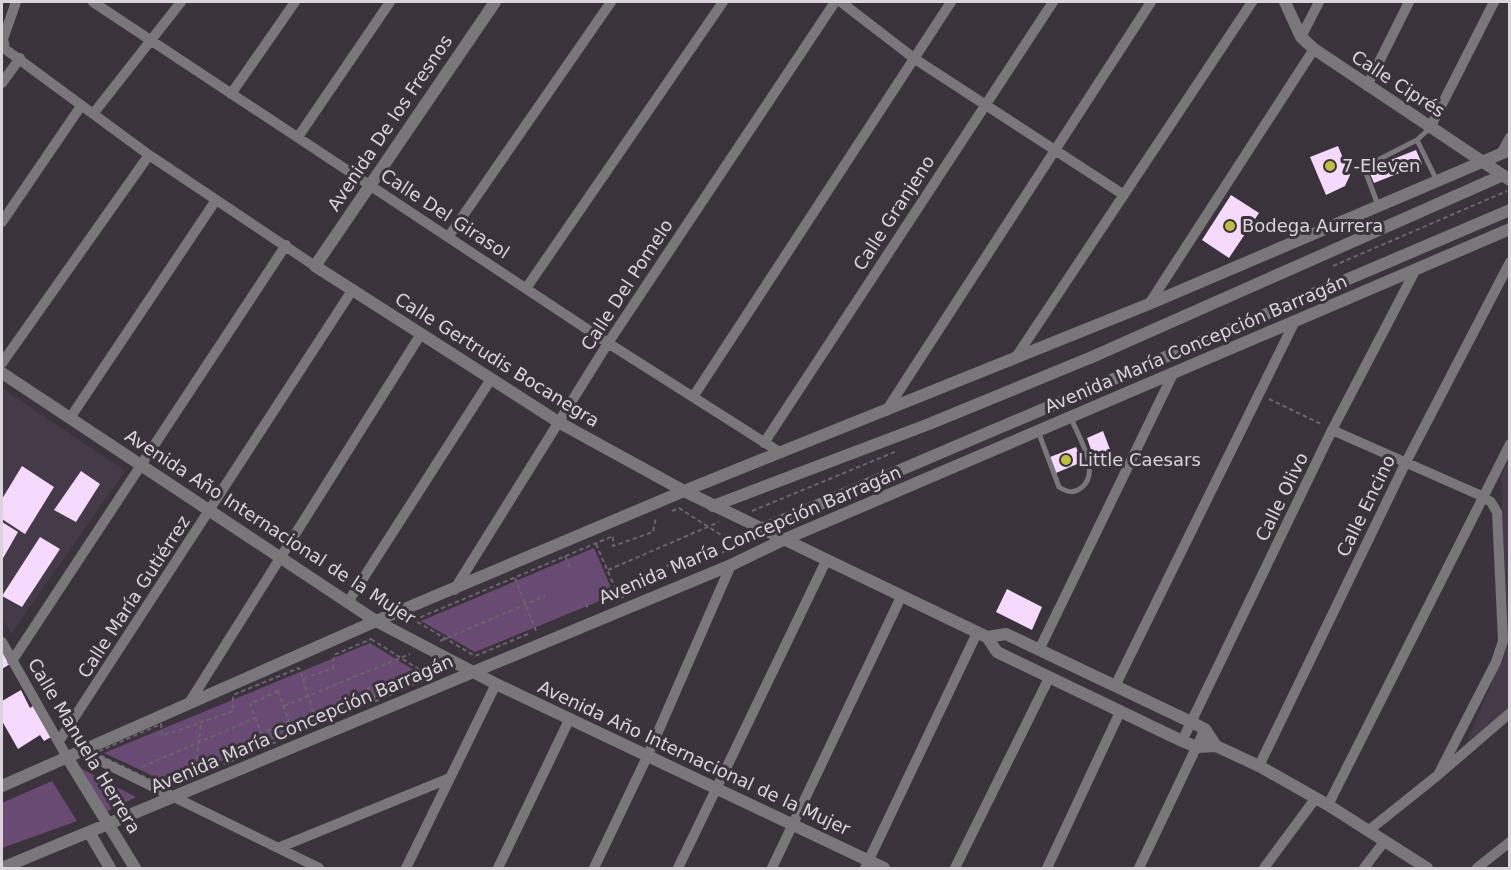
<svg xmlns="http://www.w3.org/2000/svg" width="1511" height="870" viewBox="0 0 1511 870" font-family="'DejaVu Sans',sans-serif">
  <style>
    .built { fill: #453a48 }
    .green { fill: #694a72 }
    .building { fill: #f6dafe }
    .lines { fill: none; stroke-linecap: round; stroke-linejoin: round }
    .path { stroke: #6a646c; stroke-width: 2; stroke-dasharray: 4.5 3; stroke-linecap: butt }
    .service { stroke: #7a777b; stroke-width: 5 }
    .minor { stroke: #7a777b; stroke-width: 10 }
    .tertiary { stroke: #7a777b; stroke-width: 12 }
    .poi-dot { fill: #bfbe41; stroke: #3a333c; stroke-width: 2 }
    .labels { text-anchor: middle; stroke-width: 6; stroke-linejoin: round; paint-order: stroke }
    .street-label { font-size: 18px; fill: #dad5db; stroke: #3a333c }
    .poi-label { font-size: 18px; fill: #dad5db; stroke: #3a333c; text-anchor: start }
  </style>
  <rect width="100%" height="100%" fill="#3a333c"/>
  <!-- built -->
  <path class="built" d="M2 388 125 471 11 634 2 616Z
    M1509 459V707L1464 749 1505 652 1501 477Z"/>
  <!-- green -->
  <path class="green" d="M594 548 614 595 475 652 421 621Z
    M370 643 425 677 168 783 104 753Z
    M80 768 136 797 106 812Z
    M52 781 77 821 2 848V803Z"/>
  <!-- building -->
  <path class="building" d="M1338 146 1350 175 1345 186 1326 195 1310 157Z
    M1416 150 1422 164 1374 183 1368 169Z
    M1231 195 1259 213 1229 258 1202 240Z
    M1103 431 1114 460 1097 467 1087 438Z
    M1076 447 1082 462 1056 473 1050 457Z
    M22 466 54 487 25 534 2 519V499Z
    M81 471 100 484 76 522 54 510Z
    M2 522 18 532 2 560Z
    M40 537 60 549 22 607 2 596Z
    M1007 589 1042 607 1032 630 996 612Z
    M2 648 10 664 2 669Z
    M21 690 30 708 36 704 53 736 44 741 40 735 18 749 2 721V701Z"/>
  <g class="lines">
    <!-- path -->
    <path class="path" d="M1333 266 1507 191
      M1269 399 1321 424
      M672 511 679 508 721 535 727 550 703 562
      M752 511 897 451
      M596 544 619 597H623L625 584 681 560 683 571
      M565 556 570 567
      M608 570 719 522
      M515 578 536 631
      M586 603 588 610
      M528 634 475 656 414 620 613 536V546L653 532 656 517
      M371 639 431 677 374 702 376 685 323 712 321 723 168 788 95 753 161 724 162 736 233 711V695L299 668 303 679 333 668 334 655Z
      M440 641 545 596
      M303 679 317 725
      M278 691 289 721 261 733 250 704Z
      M284 706 410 654
      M142 767 255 718
      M195 774 201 723"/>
    <!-- service -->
    <path class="service" d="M1417 140 1437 181
      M1378 205 1366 173 1368 165 1417 140 1430 128
      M1038 431 1059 487C1067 492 1073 494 1081 488 1102 473 1078 436 1071 418"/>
    <!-- minor -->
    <path class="minor" d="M16 2 3 39 5 49 149 155 315 266
      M93 2 608 343 781 453
      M841 2 915 59 1124 195
      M1301 37 1319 2
      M2 83 20 58
      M1367 86 1409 2
      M231 94 295 2
      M93 114 181 2
      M1431 126 1494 2
      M298 137 390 2
      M1501 154 1510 137
      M2 222 81 106
      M449 236 611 2
      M527 287 723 2
      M1149 304 1314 49
      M1016 357 1252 2
      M2 363 149 155
      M693 397 951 2
      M886 411 1151 2
      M70 418 216 200
      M1332 430 1484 497 1491 502 1497 512 1503 641 1496 662 1438 775
      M764 443 1053 2
      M454 590 608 343 835 2
      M348 602 491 379
      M2 642 67 757
      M1039 650 1173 374
      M12 661 286 245
      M1115 686 1295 321
      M189 703 421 334
      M59 741 353 289
      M1182 741 1332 430 1416 269
      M80 751 319 868
      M1259 766 1405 464 1510 262
      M1328 805 1510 444
      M1368 831 1438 775 1510 713
      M278 848 450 778
      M406 868 496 684
      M498 868 570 718
      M594 868 647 757 731 565
      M678 868 826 561
      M772 868 901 597
      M865 868 977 633
      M955 868 1049 678
      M1047 868 1120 712
      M1139 868 1205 729
      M1264 868 1315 799
      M1364 868 1384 842
      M1477 868 1510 842"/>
    <!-- tertiary -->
    <path class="tertiary" d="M495 2 315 266 560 423 684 491 987 637 997 652 1182 741 1197 747 1216 746 1259 766 1328 805 1427 868
      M1285 2 1301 37 1314 49 1510 180
      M2 373 376 621 496 684 884 868
      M713 506 929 424 1092 357 1503 175
      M762 529 1510 210
      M987 637 1006 634 1191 722 1205 729 1216 746
      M67 757 135 868
      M2 786 376 621 684 491 1149 304 1510 150
      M89 832 110 868
      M2 868 731 565 783 540 1510 229"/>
  </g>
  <!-- markers -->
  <g class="poi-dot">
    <circle cx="1330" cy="166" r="6"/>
    <circle cx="1230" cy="226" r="6"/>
    <circle cx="1066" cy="460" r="6"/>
  </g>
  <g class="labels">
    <!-- street labels -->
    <g class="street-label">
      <text transform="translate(1398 84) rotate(33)" y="6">Calle Ciprés</text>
      <text transform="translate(390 123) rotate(-56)" y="6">Avenida De los Fresnos</text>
      <text transform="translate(894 213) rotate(-57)" y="6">Calle Granjeno</text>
      <text transform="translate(445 214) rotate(33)" y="6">Calle Del Girasol</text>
      <text transform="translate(627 285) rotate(-57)" y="6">Calle Del Pomelo</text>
      <text transform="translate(1196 344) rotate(-23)" y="6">Avenida María Concepción Barragán</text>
      <text transform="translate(497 360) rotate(32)" y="6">Calle Gertrudis Bocanegra</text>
      <text transform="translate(1282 497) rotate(-64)" y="6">Calle Olivo</text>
      <text transform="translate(1366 506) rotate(-64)" y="6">Calle Encino</text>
      <text transform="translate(270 527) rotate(33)" y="6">Avenida Año Internacional de la Mujer</text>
      <text transform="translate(750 535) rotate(-23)" y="6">Avenida María Concepción Barragán</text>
      <text transform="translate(134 597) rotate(-57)" y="6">Calle María Gutiérrez</text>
      <text transform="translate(302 724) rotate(-23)" y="6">Avenida María Concepción Barragán</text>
      <text transform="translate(84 746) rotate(59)" y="6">Calle Manuela Herrera</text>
      <text transform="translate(694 758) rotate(25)" y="6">Avenida Año Internacional de la Mujer</text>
    </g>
    <!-- poi labels -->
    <g class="poi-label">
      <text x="1342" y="172">7-Eleven</text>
      <text x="1242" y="232">Bodega Aurrera</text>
      <text x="1078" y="466">Little Caesars</text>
    </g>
  </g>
  <!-- border -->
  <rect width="1511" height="870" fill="none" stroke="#dad5db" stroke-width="6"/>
</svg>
